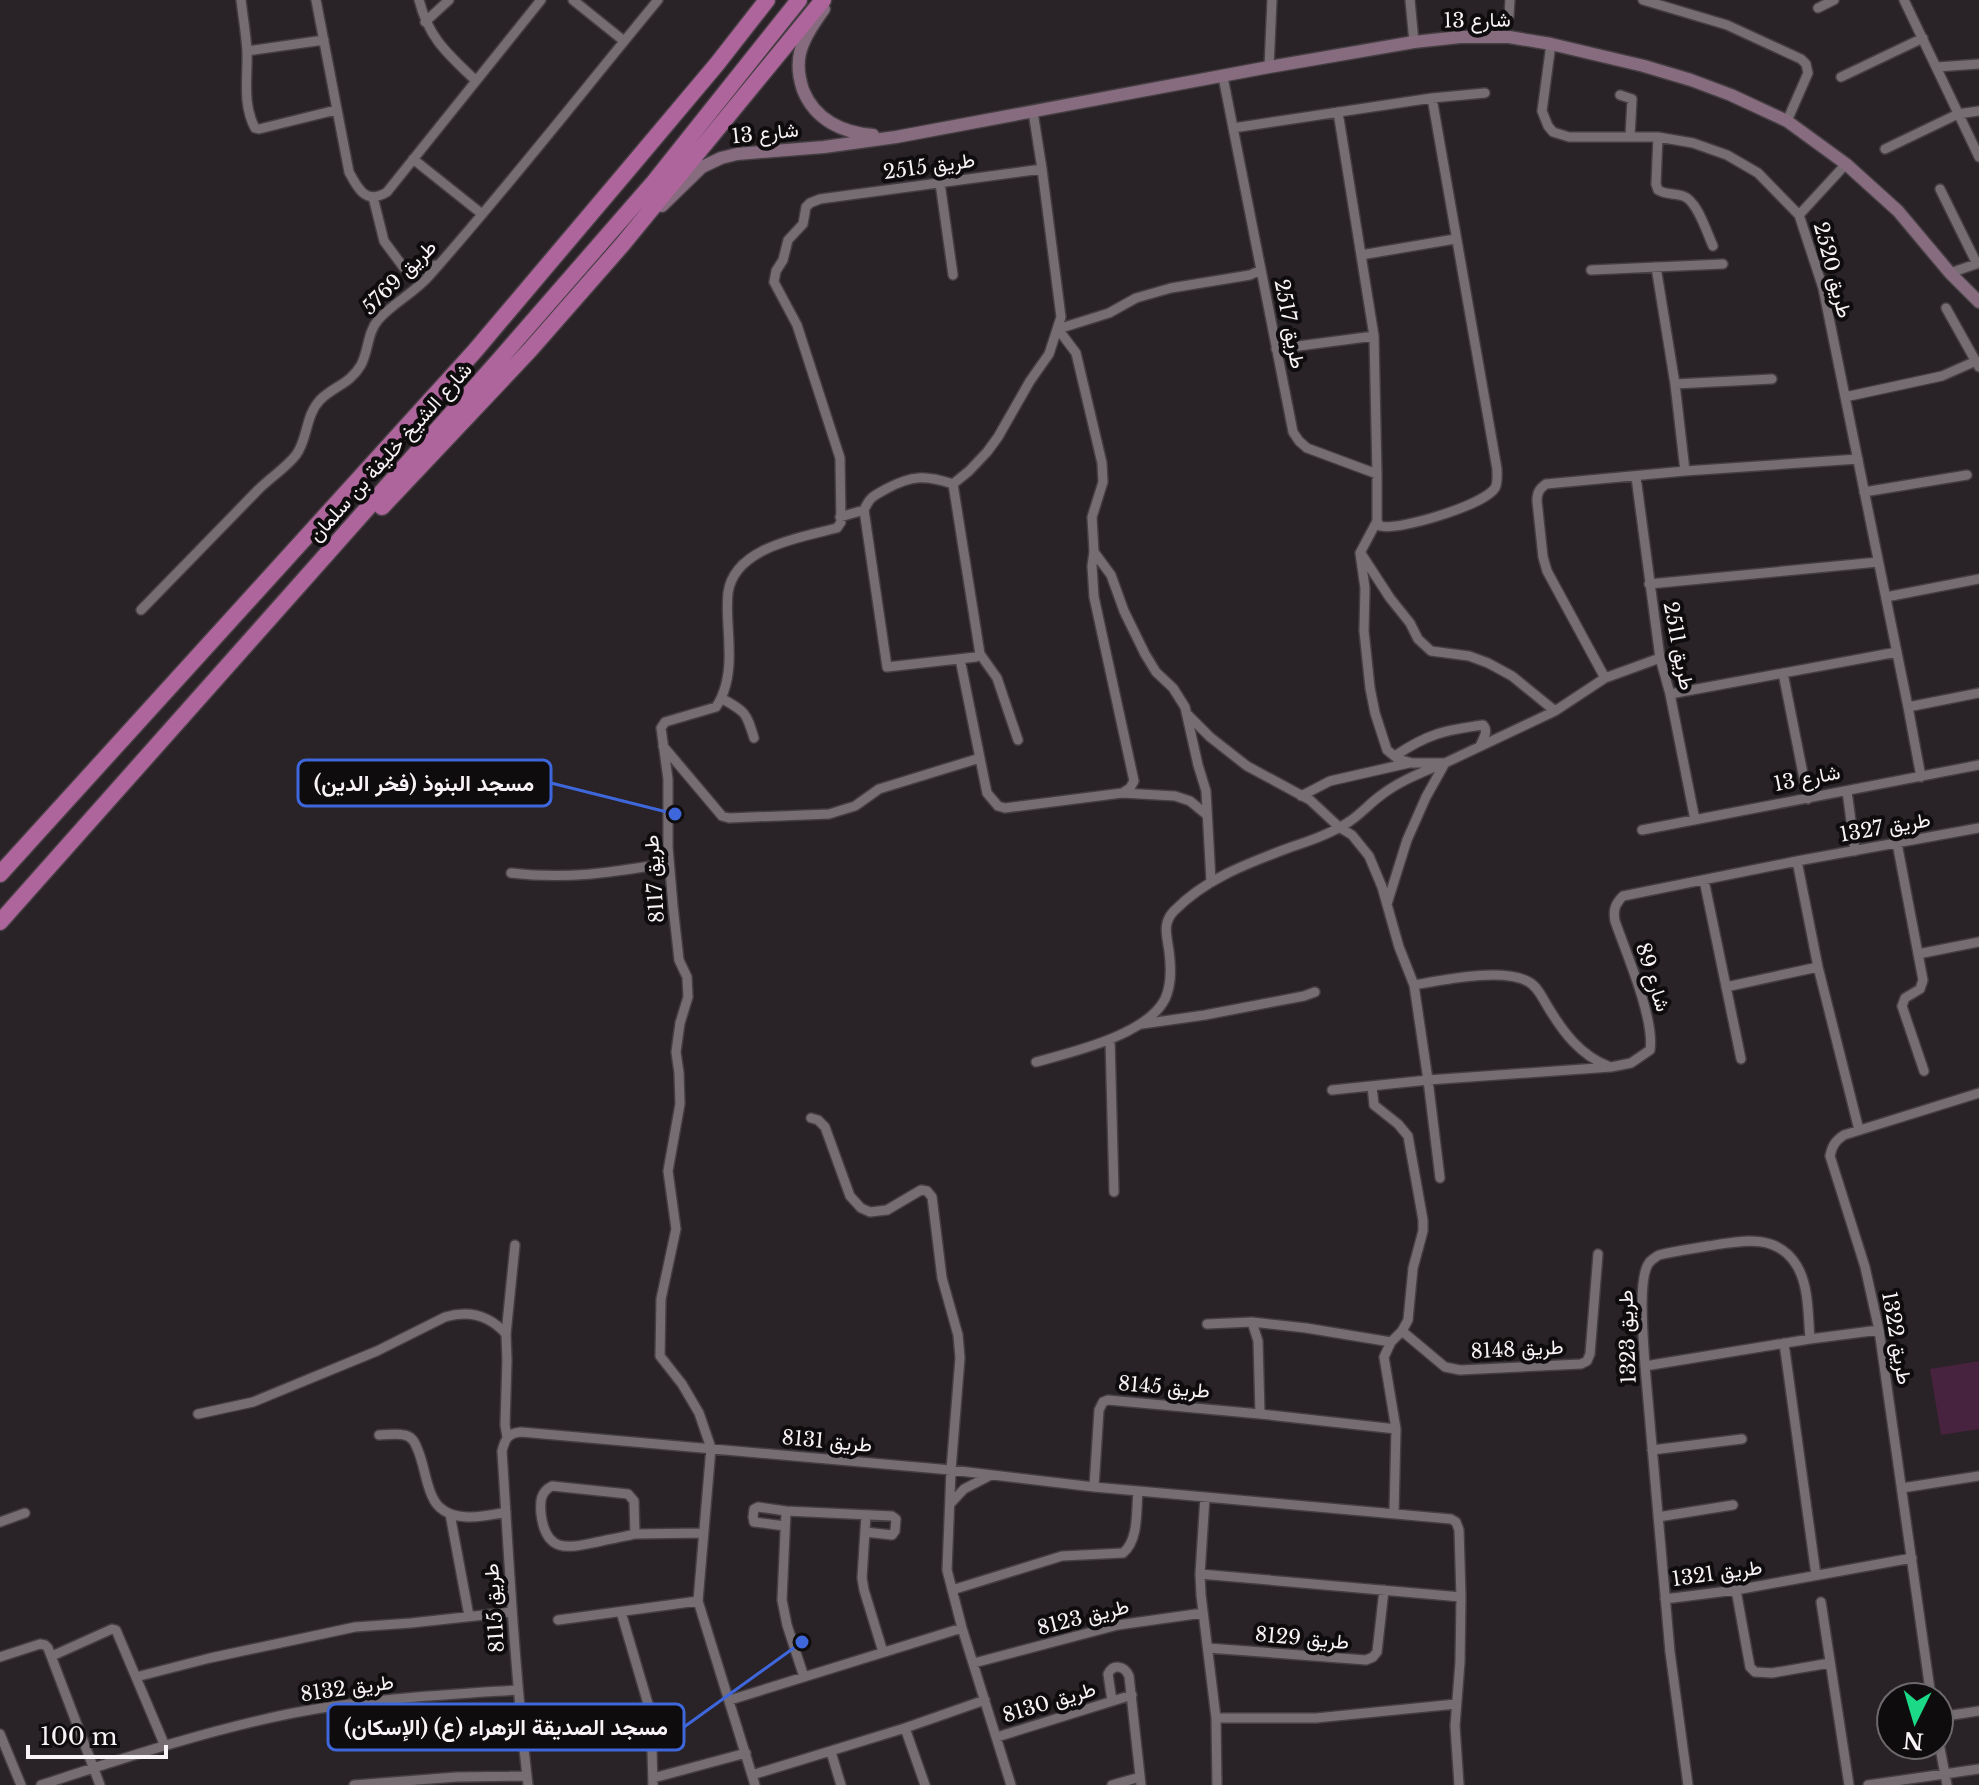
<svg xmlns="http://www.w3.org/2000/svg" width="1979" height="1785" viewBox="0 0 1979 1785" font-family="'Libre Baskerville',Vazirmatn,serif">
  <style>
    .green { fill: #48233f }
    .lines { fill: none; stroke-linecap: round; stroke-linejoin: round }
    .street-casing { stroke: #443e42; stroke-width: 12 }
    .secondary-casing { stroke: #443e42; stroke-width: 15 }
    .highway-casing { stroke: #443e42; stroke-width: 19 }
    .street { stroke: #766d73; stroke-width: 9 }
    .secondary { stroke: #876b7f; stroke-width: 12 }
    .highway { stroke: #ae659b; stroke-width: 16 }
    .labels { text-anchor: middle; stroke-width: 8; stroke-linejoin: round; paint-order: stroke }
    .street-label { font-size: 20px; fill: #f8f3f6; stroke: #0f0c0e }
    .leader { fill: none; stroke: #3e67dc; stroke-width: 3 }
    .callout-dot { fill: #3e67dc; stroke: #0f0c0e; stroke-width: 3 }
    .callout { fill: #0f0c0e; stroke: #3e67dc; stroke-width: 3 }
    .callout-label { font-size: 22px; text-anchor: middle; font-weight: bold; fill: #f8f3f6 }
  </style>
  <rect width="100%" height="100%" fill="#292226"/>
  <!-- green -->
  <path class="green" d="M1979 1361V1429L1941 1435 1930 1369Z"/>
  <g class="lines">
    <defs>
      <path id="street" d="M241 0C243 17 246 34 247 51 248 77 242 104 255 128L259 129 336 110
        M316 0 349 172C358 189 366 205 387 192L541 0
        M419 0C429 39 448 54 476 81
        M573 0 624 41
        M1410 0 1414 42
        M1643 0 1727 25 1801 59 1806 64 1808 73 1787 121
        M1904 0 1979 157
        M1818 8 1834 0
        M1509 16 1510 0
        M425 22 449 0
        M1551 44 1542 111 1548 126 1553 132 1569 137H1658L1693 143 1727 155 1758 173 1799 215 1823 288 1908 707 1921 777
        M247 51 324 40
        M1269 67 1272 0
        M1937 67 1979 64
        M1223 77 1293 432 1299 441 1307 448 1377 474
        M1841 77 1923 38
        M1620 95 1632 99 1630 137
        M1338 112 1374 336 1377 474V521L1360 553 1365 588 1364 631 1370 688 1375 713 1387 750 1398 759 1412 763H1445L1555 711 1605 678 1660 658
        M1233 128 1432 98 1485 93
        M1658 137 1656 184 1658 190C1666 195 1674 193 1683 196 1697 200 1707 233 1713 246
        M1885 149 1958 114 1979 111
        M413 159 482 214
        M940 183 953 275
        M1940 189 1977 264
        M373 197 384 241 404 268 422 270 436 265
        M1799 215 1846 164
        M1361 255 1455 239
        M1656 267 1675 384 1685 471
        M1591 270 1723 264
        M1950 273 1979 263
        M1946 308 1979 367
        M1276 349 1374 336
        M1675 384 1772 379
        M1845 397 1942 376 1976 361
        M1636 477 1660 658 1670 694 1695 820
        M953 484 980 654 997 678 1018 740
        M1864 492 1967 475
        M840 517 864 510
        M1377 521 1380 526C1399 531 1484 505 1495 488 1498 483 1497 476 1497 469L1432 98
        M1094 552 1092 566 1094 597 1134 781 1130 788 1122 793
        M1362 555 1390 598 1410 623 1418 639 1431 651 1469 656 1488 663 1512 676 1555 711
        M1649 584 1878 562
        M1886 597 1979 579
        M141 610C179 571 217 532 256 492 268 479 285 469 296 455 308 439 305 416 320 400 334 386 350 384 361 365 369 350 367 333 378 320 393 303 414 293 429 276 508 187 582 92 658 0
        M980 654 976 657 887 667 864 510C870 497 873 496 886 489 912 475 925 475 953 484L969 471 987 452 998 437 1030 381 1049 354 1061 317 1042 169 1033 112
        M960 659 987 793 998 806 1005 808 1122 793 1175 796 1190 801 1207 815
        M1783 673 1808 799
        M1605 678 1547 571 1543 557 1537 501C1537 493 1539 489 1546 484L1685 471 1858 459
        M1670 694 1897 652
        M721 698C746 712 746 712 754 738
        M1908 707 1979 693
        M1187 714 1210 737 1247 766 1310 800 1339 827 1352 835 1369 856 1382 887 1399 947 1414 985 1428 1080 1440 1178
        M663 746 722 816 729 818 829 814 855 806 879 789 980 758
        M1395 756C1427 734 1445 730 1483 725 1489 731 1483 739 1480 746
        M1847 791 1855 851
        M1301 796 1330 781 1409 763
        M1642 830 1979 765
        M1897 843 1923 980 1920 989 1905 998 1902 1006 1924 1071
        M1797 861 1818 967 1859 1130
        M511 873C568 880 614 872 669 863
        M1704 880 1741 1059
        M1211 881 1206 791 1198 765 1185 707 1173 688 1156 672 1145 654 1124 611 1111 575 1094 552 1092 517 1103 482 1102 463 1076 353 1058 329 1109 313 1136 298 1171 288 1250 275 1261 270
        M1387 904 1407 840 1426 797 1445 763
        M1918 954 1979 942
        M1414 985C1443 980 1503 967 1529 982 1538 987 1543 999 1548 1007 1563 1032 1580 1055 1608 1066
        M1726 987 1818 967
        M1142 1024 1205 1015 1304 996 1315 992
        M1110 1039 1114 1192
        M1036 1062C1072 1052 1147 1035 1165 999 1172 984 1171 967 1169 951 1167 936 1162 923 1174 911 1206 878 1249 863 1291 847 1310 841 1330 834 1347 823 1359 816 1369 804 1380 796 1398 782 1418 774 1439 765
        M1372 1086 1374 1105 1398 1124 1408 1136 1423 1220V1231L1413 1268 1408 1320 1402 1331 1391 1342 1384 1357 1396 1429 1394 1513
        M1332 1090 1428 1080 1611 1067 1631 1063 1650 1050C1655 1019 1626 953 1615 921 1613 910 1615 904 1623 896L1797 861 1979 828
        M811 1118 818 1120 825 1127 850 1196 861 1208 870 1212 887 1210 921 1190 927 1191 932 1197 942 1278 958 1335 960 1358 951 1470 947 1570 962 1628 1011 1785
        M1252 1322 1258 1341 1260 1414
        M1207 1324 1252 1322 1306 1328 1391 1342
        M1402 1331 1445 1367 1460 1370 1581 1364 1587 1361 1590 1354 1598 1254
        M1784 1343 1816 1575
        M1645 1366 1810 1339 1879 1330
        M198 1414 253 1402 377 1351 445 1317C469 1310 489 1315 506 1334
        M379 1435C387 1435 397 1433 404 1435 411 1436 415 1442 417 1448 424 1463 425 1481 432 1496 444 1525 482 1517 506 1512
        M507 1437 505 1425 507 1360 506 1334 515 1245
        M1652 1450 1742 1439
        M552 1486 628 1494 634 1501 635 1534C623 1537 610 1539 597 1542 568 1548 546 1554 541 1514 540 1502 540 1492 552 1486Z
        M1094 1487 1099 1410 1103 1402 1108 1400 1260 1414 1396 1429
        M1902 1488 1979 1476
        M1205 1497 1200 1574 1201 1595 1216 1718 1217 1785
        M950 1504 964 1489 989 1476
        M786 1511 782 1600 787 1625 804 1677
        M450 1514 469 1616
        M866 1515 862 1578 864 1590 883 1652
        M1658 1517 1733 1505
        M0 1522 25 1513
        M785 1526 754 1522 753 1517 754 1509 758 1507 786 1511 892 1516 896 1519 895 1531 892 1535 865 1532
        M635 1534 703 1533
        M1200 1574 1461 1597
        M952 1590 1062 1556 1123 1553C1139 1540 1136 1511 1138 1491
        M1736 1590 1750 1667 1755 1672 1772 1673 1830 1663
        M1665 1599 1736 1590 1912 1558
        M1821 1602 1849 1785
        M621 1612 651 1714 653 1785
        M558 1620 698 1601
        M1208 1648 1366 1660 1373 1657 1377 1652 1384 1590
        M52 1656 112 1629 116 1630 165 1746
        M0 1657 40 1644 45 1645 48 1648 100 1785
        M974 1663 1118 1625 1203 1613
        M136 1677 210 1658 355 1627 411 1623 511 1612
        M1931 1697 1879 1330 1865 1267 1830 1156C1832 1146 1835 1141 1844 1135L1979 1093
        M730 1700 962 1628
        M1112 1701 1108 1674C1113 1664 1124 1665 1129 1676L1141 1785
        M1939 1717 1979 1711
        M1216 1718H1316L1456 1704
        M522 1728 652 1721
        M905 1728 925 1785
        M0 1734 21 1785
        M997 1737 1132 1695
        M1939 1743 1947 1785
        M831 1752 841 1785
        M752 1775 905 1728 985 1700
        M653 1778 746 1753
        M41 1785C124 1758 208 1730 293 1713 367 1699 442 1695 517 1690
        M354 1785 456 1777 527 1776
        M528 1785C515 1674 509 1563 502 1451 505 1439 508 1433 521 1432L951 1470 1094 1487 1451 1519 1456 1522 1459 1530 1461 1597 1460 1662 1455 1726 1459 1785
        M755 1785 698 1601 711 1448 699 1413 682 1384 660 1356 661 1299 676 1229 668 1171 680 1104 679 1073 676 1052 680 1023 688 997 687 977 679 960 673 906 668 847V779L661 728 665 722 716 707C728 689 730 669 729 648 729 631 726 611 728 593 734 547 802 537 837 528L841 522 840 458 797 325 774 282 776 271 783 260 788 240 803 224 806 207 810 203 820 199 1042 169
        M1112 1785 1140 1777
        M1688 1785 1670 1652 1645 1366C1644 1345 1637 1278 1649 1263 1650 1261 1657 1256 1659 1255 1675 1251 1691 1249 1708 1246 1740 1241 1777 1232 1797 1266 1809 1286 1808 1316 1810 1339
        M1868 1785 1979 1769"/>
      <path id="secondary" d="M824 9C815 22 804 37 800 53 797 66 799 78 803 90 815 120 843 133 873 135
        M662 206 702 167 721 158 737 154 824 147 896 137 1269 67 1414 42 1460 37H1509L1551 44 1644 66 1691 80 1731 95 1787 121 1846 164 1898 211 1950 273 1979 302"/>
      <path id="highway" d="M382 507 530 350 622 245 823 0
        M0 874 474 352 627 171 717 64 767 0
        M0 922 499 360 654 182 799 0"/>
    </defs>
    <!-- street casing -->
    <use href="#street" class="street-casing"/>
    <!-- secondary casing -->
    <use href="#secondary" class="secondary-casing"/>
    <!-- highway casing -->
    <use href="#highway" class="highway-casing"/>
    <!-- street -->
    <use href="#street" class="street"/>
    <!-- secondary -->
    <use href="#secondary" class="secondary"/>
    <!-- highway -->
    <use href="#highway" class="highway"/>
  </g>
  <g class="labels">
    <!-- street labels -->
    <g class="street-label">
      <text transform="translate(1477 20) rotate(-1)" y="7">شارع 13</text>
      <text transform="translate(765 133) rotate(-6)" y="7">شارع 13</text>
      <text transform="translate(929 166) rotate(-8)" y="7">طريق 2515</text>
      <text transform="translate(1833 270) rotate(75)" y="7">طريق 2520</text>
      <text transform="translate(399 277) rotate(-45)" y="7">طريق 5769</text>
      <text transform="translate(1290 324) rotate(79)" y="7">طريق 2517</text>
      <text transform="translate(390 452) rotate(-48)" y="7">شارع الشيخ خليفة بن سلمان</text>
      <text transform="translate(1679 646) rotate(79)" y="7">طريق 2511</text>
      <text transform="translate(1807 778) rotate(-11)" y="7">شارع 13</text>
      <text transform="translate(1885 827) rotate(-10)" y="7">طريق 1327</text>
      <text transform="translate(654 879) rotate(-94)" y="7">طريق 8117</text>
      <text transform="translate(1653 977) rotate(72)" y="7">شارع 89</text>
      <text transform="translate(1627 1337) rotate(-92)" y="7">طريق 1323</text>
      <text transform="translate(1897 1338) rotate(80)" y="7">طريق 1322</text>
      <text transform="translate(1517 1349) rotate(-3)" y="7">طريق 8148</text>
      <text transform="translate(1164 1387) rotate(5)" y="7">طريق 8145</text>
      <text transform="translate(827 1441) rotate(5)" y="7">طريق 8131</text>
      <text transform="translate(1717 1573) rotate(-8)" y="7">طريق 1321</text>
      <text transform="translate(494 1608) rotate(-94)" y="7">طريق 8115</text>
      <text transform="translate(1083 1617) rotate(-14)" y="7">طريق 8123</text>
      <text transform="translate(1302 1638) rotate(5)" y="7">طريق 8129</text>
      <text transform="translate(347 1688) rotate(-8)" y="7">طريق 8132</text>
      <text transform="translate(1049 1702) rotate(-17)" y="7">طريق 8130</text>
    </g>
  </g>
  <!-- callouts -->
  <path class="leader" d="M675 814L551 783M802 1642L684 1727"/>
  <g class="callout-dot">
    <circle cx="675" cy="814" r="8"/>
    <circle cx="802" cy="1642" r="8"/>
  </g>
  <g class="callout">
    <rect x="298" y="760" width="253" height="46" rx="8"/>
    <rect x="328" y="1704" width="356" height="46" rx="8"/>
  </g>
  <g class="callout-label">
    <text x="424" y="791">مسجد البنوذ (فخر الدين)</text>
    <text x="506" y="1735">مسجد الصديقة الزهراء (ع) (الإسكان)</text>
  </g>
  <!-- north arrow -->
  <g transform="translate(1915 1721) rotate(185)"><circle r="38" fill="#0f0c0e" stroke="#6c686b" stroke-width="2"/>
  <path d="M0-6L14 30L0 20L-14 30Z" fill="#1cd988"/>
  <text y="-12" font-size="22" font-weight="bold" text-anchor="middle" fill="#f8f3f6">N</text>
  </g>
  <!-- scale -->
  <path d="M28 1745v12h138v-12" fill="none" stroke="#f8f3f6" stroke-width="4"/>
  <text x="40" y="1745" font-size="24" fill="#f8f3f6" stroke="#0f0c0e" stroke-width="6" paint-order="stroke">100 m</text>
</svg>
